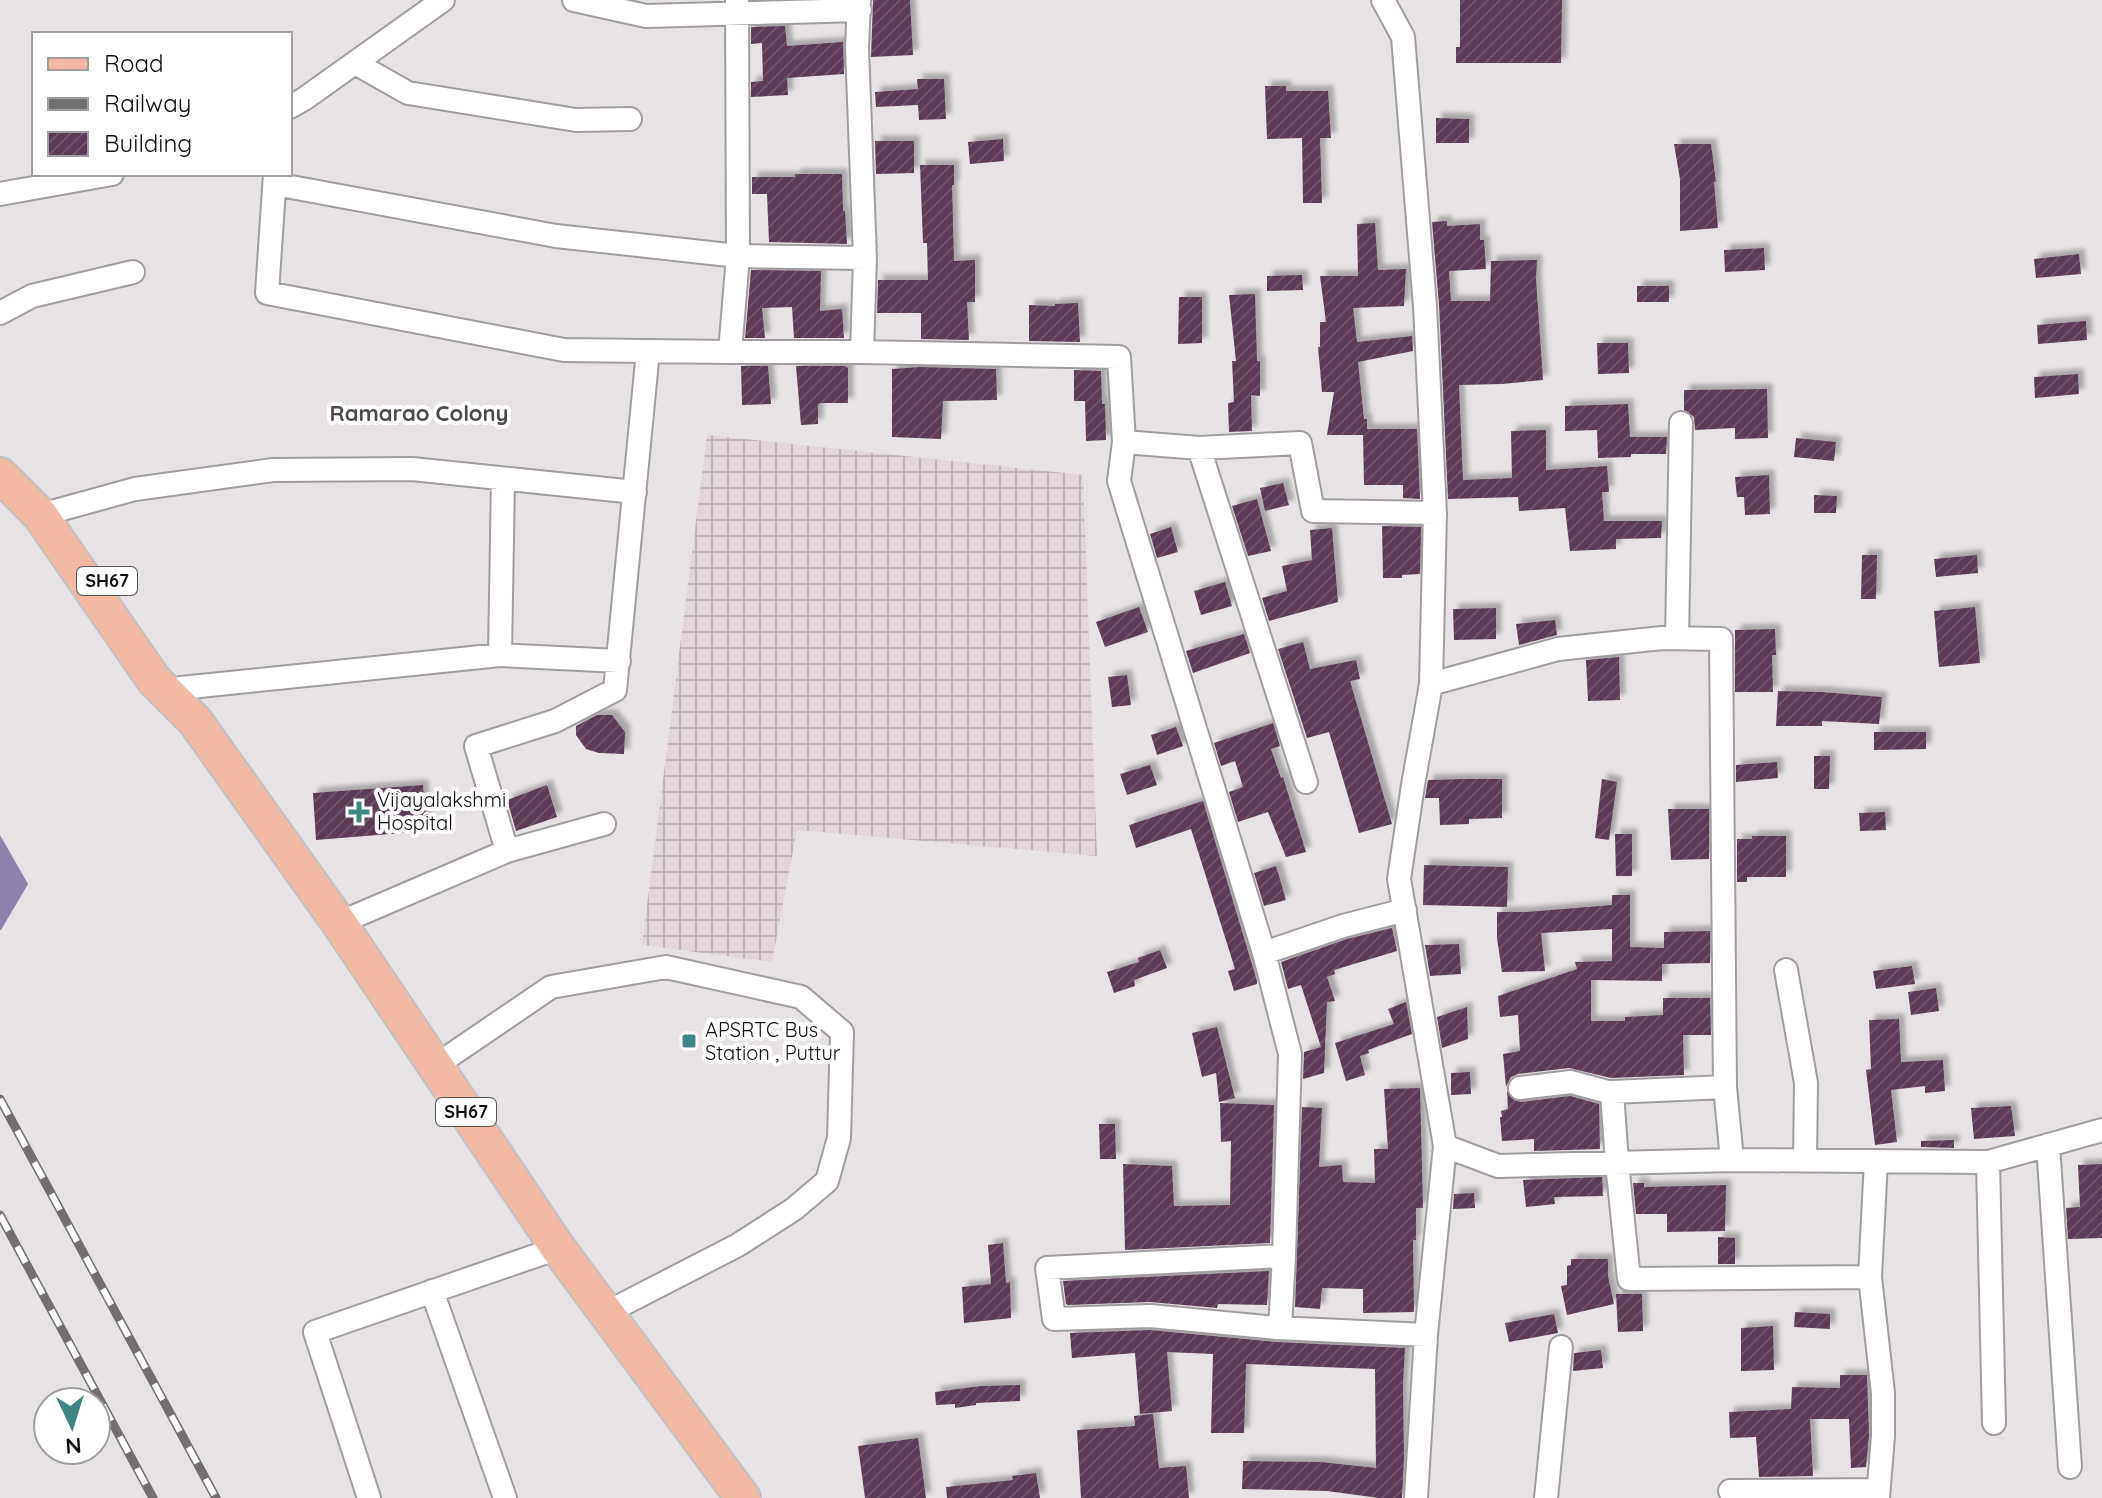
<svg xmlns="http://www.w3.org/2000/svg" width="2102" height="1498" viewBox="0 0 2102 1498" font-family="Quicksand,sans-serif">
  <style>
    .industrial { fill: url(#industrial-grid) }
    .water { fill: #8d82ab }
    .building { fill: url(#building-hatch); filter: url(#shadow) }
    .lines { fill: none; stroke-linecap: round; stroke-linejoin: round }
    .street-casing { stroke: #a19d9e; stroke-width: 26 }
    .primary-casing { stroke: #c1c0c0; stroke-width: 38 }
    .street { stroke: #fff; stroke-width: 22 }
    .primary { stroke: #f4b9a2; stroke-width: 34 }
    .rail-casing { stroke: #716f70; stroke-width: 9 }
    .rail { stroke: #fff; stroke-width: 6; stroke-dasharray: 18; stroke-linecap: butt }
    .poi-dot { fill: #3e8684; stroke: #fff; stroke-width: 3 }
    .labels { text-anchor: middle; stroke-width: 8; stroke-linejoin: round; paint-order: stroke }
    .shield { fill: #fff; stroke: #575656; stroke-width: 2 }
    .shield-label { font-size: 18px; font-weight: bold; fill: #0f0e0e }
    .poi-label { font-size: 20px; fill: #0f0e0e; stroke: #fff; text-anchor: start }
    .neighbourhood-label { font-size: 22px; font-weight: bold; fill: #4d4a4a; stroke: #fff }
  </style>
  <defs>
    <pattern id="industrial-grid" width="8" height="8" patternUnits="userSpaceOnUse" patternTransform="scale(2)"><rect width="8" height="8" fill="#e2d5d7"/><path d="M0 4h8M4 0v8" fill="none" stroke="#c1b6b7"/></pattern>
    <pattern id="building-hatch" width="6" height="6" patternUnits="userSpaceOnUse" patternTransform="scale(2)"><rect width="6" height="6" fill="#5b3b56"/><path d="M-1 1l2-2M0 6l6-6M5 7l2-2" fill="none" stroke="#6d5469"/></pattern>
    <filter id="shadow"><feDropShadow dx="5.5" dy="-5.5" stdDeviation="2" flood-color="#0004"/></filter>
  </defs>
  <rect width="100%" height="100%" fill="#e7e3e4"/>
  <!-- industrial -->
  <path class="industrial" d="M707 435 1083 475 1097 856 797 830 772 962 642 945Z"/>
  <!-- water -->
  <path class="water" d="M0 835 28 884 1 930H0Z"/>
  <!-- building -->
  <path class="building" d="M873 0H910L913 55 871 57Z
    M1460 0H1562L1561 63H1456V47H1460Z
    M785 26 787 46 843 42 844 74 787 78 788 95 751 97V82L763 81 762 43 751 44V27Z
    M917 79H944L946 119 919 120 918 105 876 107 875 92 918 89Z
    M1265 86H1286V91H1328L1331 138H1320L1322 203H1303L1302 138 1267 139Z
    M1436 118 1469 119V143H1436Z
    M1003 139 1004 161 970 164 968 142Z
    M875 141H914V173L876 174Z
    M1674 144H1711L1716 182H1714L1718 228 1680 231V179Z
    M920 165H954V185H952L954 261 975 260V302H967L969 340 921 339V313H877L878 280H928L927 243H923Z
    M795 174H842L843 211H845L847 244 769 242 767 194H752V177H795Z
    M1447 221V226L1480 224V240H1484L1486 269 1449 271 1451 301H1490L1491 261 1537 260 1536 279 1543 380 1502 384 1459 385 1463 480 1512 478 1511 431 1546 430V470L1607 466 1609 492H1602L1604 521H1662L1661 538 1616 539V549L1570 551 1565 508 1519 511 1518 497 1448 499 1439 305 1432 222Z
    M1375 223 1378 270 1406 269 1404 306 1353 308 1357 342 1412 336 1413 351 1358 362 1364 419H1367V429H1417L1420 499 1403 498V485H1364L1363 435H1327L1334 392H1322L1318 347H1320V322H1326L1320 276H1358L1357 224Z
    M1764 248 1765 270 1725 272 1724 250Z
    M2079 254 2081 274 2036 278 2034 259Z
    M751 270 821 271 820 311 842 309 844 338H794L792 307 762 308 765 338H745Z
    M1302 275 1303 290 1267 291V276Z
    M1637 286H1669V302H1637Z
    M1255 294 1257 361H1260V396L1251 395 1252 431 1229 432 1228 403 1234 402 1232 361H1236L1229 295Z
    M1179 297H1202V343L1178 344Z
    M1078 303 1080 342 1029 341V305L1055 306V304Z
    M2086 321 2087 340 2038 344 2037 325Z
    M1597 343H1628L1629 373 1598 374Z
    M741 366H768L771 404 742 405Z
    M796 366H845L848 368V403H820L818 405V424L801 425Z
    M920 367 996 369 997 400 943 401 941 439 892 437V369Z
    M1074 370 1101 371 1102 404H1105L1106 440 1086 441 1085 401H1074Z
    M2078 374 2079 394 2035 398 2034 377Z
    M1767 389 1768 438 1735 439V428L1695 430 1694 417 1684 410V390Z
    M1628 404 1630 437H1667L1666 454H1631V457L1598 458 1597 430 1565 431V406Z
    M1796 438 1836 442 1834 461 1794 457Z
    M1769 475 1770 514 1745 515 1744 497H1737L1735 477Z
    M1283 483 1289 505 1265 511 1260 488Z
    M1814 495 1837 496 1836 513H1814Z
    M1257 499 1271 551 1248 556 1232 506Z
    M1382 526 1421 527 1420 574 1402 575V578H1383Z
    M1171 527 1178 552 1157 558 1150 534Z
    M1332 528 1338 602 1269 621 1262 598 1287 591 1282 566 1312 560 1310 530Z
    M1862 555H1877L1876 599H1861Z
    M1977 555 1978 573 1936 577 1934 559Z
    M1225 582 1232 606 1201 615 1194 591Z
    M1139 607 1148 632 1105 647 1096 622Z
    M1975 607 1980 663 1939 667 1934 611Z
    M1496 608V639L1454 640 1453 609Z
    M1555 620 1557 635 1519 645 1516 624Z
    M1775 629 1776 655H1772L1773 692H1735V630Z
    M1244 634 1250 653 1193 673 1186 651Z
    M1303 642 1310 669 1356 660 1360 679 1350 681 1392 824 1359 833 1329 732 1307 738 1278 649Z
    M1619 657 1620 700 1588 701 1586 660Z
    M1127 675 1131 705 1112 707 1108 677Z
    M1778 691 1822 692 1882 697 1879 724 1822 721V726H1776Z
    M597 715H612L625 732 624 754 599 753 586 749 576 735V726Z
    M1273 723 1280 746 1271 749 1281 778 1283 777 1306 852 1286 857 1268 812 1238 822 1229 792 1243 787 1235 761 1221 766 1214 743Z
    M1176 727 1183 746 1157 755 1151 735Z
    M1874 732H1926V749L1874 750Z
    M1814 756H1830L1829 789H1814Z
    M1777 762 1778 778 1736 782V765Z
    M1150 765 1157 785 1127 795 1120 774Z
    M1465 779H1502V818L1469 819V824L1440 825 1439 798H1425L1428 780Z
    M1602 779 1617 782 1609 840 1595 838Z
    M423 785 427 831 316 840 313 793Z
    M547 785 557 817 516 831 507 800Z
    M1203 801 1257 981V984L1234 991 1228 971 1235 969 1191 829 1136 848 1129 825Z
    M1668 809H1709V859L1671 860Z
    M1885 812 1886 830 1860 831 1859 813Z
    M1615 834H1632V876H1616Z
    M1752 836H1786V877H1747V882H1737V839H1752Z
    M1424 865 1508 867 1507 907 1423 905Z
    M1276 866 1286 900 1264 906 1254 873Z
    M1612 895H1630V947L1664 948V932L1710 931V963L1662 964V981L1591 980V1021H1625V1017L1663 1015V998H1710L1711 1035H1683L1684 1075 1611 1078 1569 1068 1518 1074 1511 1077 1506 1087 1503 1054 1520 1051 1518 1015 1500 1017 1498 996 1577 969 1575 962 1612 961V929L1541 933 1545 971 1502 972 1497 938V912H1526L1612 905Z
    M1392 928 1397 951 1334 970 1335 974 1327 977 1335 1001 1327 1002 1324 1073 1303 1079 1304 1052 1321 1047 1301 985 1288 989 1281 962 1347 939Z
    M1459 944 1461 974 1430 976 1425 945Z
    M1160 950 1167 968 1134 980 1135 986 1114 993 1107 972 1139 962 1138 958Z
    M1912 966 1915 984 1876 989 1873 971Z
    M1936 988 1939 1011 1911 1015 1908 992Z
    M1406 1002 1412 1034 1368 1050 1369 1053 1360 1056 1365 1075 1346 1081 1335 1043 1394 1024 1388 1009Z
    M1467 1007 1468 1039 1442 1048 1437 1017Z
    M1899 1019 1901 1062 1943 1060 1945 1091 1925 1093V1086L1891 1090 1897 1142 1875 1145 1866 1070 1871 1069 1869 1020Z
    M1217 1027 1235 1098 1219 1102 1216 1073 1202 1077 1192 1033Z
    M1470 1072 1471 1094 1451 1095V1073Z
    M1420 1088 1423 1208H1416V1240H1413L1414 1312 1363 1313V1289L1322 1288 1320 1309 1295 1307 1302 1107 1322 1108 1319 1167 1342 1165 1343 1182 1375 1183 1374 1149H1388L1384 1089Z
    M1507 1091 1514 1100 1521 1102 1570 1096 1599 1104 1600 1149 1534 1151V1139L1502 1141 1500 1117H1502L1501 1111 1508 1109Z
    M1220 1103 1274 1105 1270 1243 1125 1250 1123 1164 1172 1166 1174 1206 1230 1205 1231 1141 1221 1142Z
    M2011 1106 2015 1136 1974 1139 1971 1108Z
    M1099 1124H1115L1116 1159H1100Z
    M1954 1140V1148L1921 1147V1141Z
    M2102 1164V1238L2068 1239 2066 1208 2080 1207 2078 1165Z
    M1602 1177 1603 1196 1554 1197 1555 1204 1526 1207 1523 1180Z
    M1633 1183H1644V1187L1726 1185 1725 1231 1667 1232V1214H1636Z
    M1474 1193 1475 1208 1453 1209 1454 1194Z
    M1718 1237 1735 1238V1264H1718Z
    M1003 1243 1006 1283 1010 1282 1011 1318 964 1323 962 1287 991 1284 988 1245Z
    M1571 1259H1608V1276L1614 1304 1567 1315 1561 1286 1567 1285V1266L1571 1265Z
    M1269 1271 1267 1305 1218 1304 1217 1308 1150 1302 1068 1305 1066 1304 1063 1281Z
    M1616 1294H1642L1643 1331 1618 1332Z
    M1795 1312 1830 1314V1329L1794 1327Z
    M1554 1314 1558 1333 1509 1342 1505 1323Z
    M1773 1326 1774 1370 1741 1371V1328Z
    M1150 1330 1276 1342 1405 1348 1403 1384 1404 1457 1402 1498H1379L1327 1491 1242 1489 1243 1461 1321 1462 1376 1468 1375 1369 1246 1364 1244 1433H1211L1213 1354 1167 1352 1172 1411 1140 1414 1135 1353 1072 1358 1070 1333Z
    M1601 1350 1603 1368 1573 1371 1574 1353Z
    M1840 1375H1867L1869 1435 1866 1467 1851 1468 1849 1419H1810L1813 1476 1759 1477 1756 1437 1730 1438 1729 1412 1791 1409 1792 1387 1840 1388Z
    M1020 1385V1401L976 1403V1405L955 1408V1404L936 1405 935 1392 981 1386Z
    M1153 1414 1159 1468 1186 1466 1189 1498H1081L1077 1430 1135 1426 1134 1416Z
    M918 1438 926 1498H865L858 1446Z
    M1036 1473 1040 1498H947L946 1487 1013 1480 1012 1476Z"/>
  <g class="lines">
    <defs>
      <path id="street" d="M574 0 646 16 860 10
        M859 0 857 48 865 258 862 352
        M1383 0 1403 37 1425 306 1435 513 1431 684 1413 785 1399 879 1445 1146 1498 1166 1732 1160 1988 1162 2102 1130
        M355 63 408 93 576 120 630 119
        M290 107 304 99 443 0
        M275 174 267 293 564 350 730 352H862L1119 357 1124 442 1199 448 1300 443 1313 511 1435 513
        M275 184 556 236 738 256 865 258
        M0 194 112 174
        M0 313 32 296 133 272
        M730 352 738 256 737 0
        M1124 442 1119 481 1264 953
        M1199 448 1306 782
        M55 511 135 489 273 470 412 469 635 492
        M1677 638 1681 423
        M500 655 503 479
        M1431 684 1558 649 1662 638 1721 639 1725 1087
        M181 688 500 655 619 661
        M507 851 476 746 555 721 615 690 648 351
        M339 923 507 851 604 824
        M1786 970 1806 1083 1805 1159
        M435 1066 551 987 666 967 801 997 842 1032 839 1138 827 1181 794 1209 738 1245 606 1313
        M1520 1088 1571 1082 1612 1093
        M2048 1145 2070 1467
        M1732 1160 1725 1087 1612 1092 1617 1163 1629 1279 1870 1277
        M1876 1161 1870 1277 1883 1393V1436L1878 1498
        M1988 1162 1994 1423
        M1284 1256 1047 1268 1054 1319 1150 1316 1277 1328 1426 1335
        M432 1291 505 1498
        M1280 1328 1284 1256 1290 1054 1264 953 1343 926 1405 910
        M1730 1491 1878 1490
        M369 1498 315 1332 558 1248
        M1416 1498 1426 1335 1445 1146
        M1546 1498 1561 1347"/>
      <path id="primary" d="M0 475 40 515 154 680 195 721 339 923 558 1248 743 1498"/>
    </defs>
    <!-- street casing -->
    <use href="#street" class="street-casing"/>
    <!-- primary casing -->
    <use href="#primary" class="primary-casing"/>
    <!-- street -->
    <use href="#street" class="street"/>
    <!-- primary -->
    <use href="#primary" class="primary"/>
    <defs>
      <path id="rail" d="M0 1099 216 1498
        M0 1215 153 1498"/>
    </defs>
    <!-- rail casing -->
    <use href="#rail" class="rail-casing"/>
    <!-- rail -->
    <use href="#rail" class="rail"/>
  </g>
  <!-- markers -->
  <g class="poi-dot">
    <path d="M355 800h8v8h8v8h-8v8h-8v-8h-8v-8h8z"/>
    <rect x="681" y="1033" width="16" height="16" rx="4"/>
  </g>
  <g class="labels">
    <!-- shield labels -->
    <g class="shield">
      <rect x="77" y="567" width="60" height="28" rx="6"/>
      <rect x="436" y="1098" width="60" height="28" rx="6"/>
    </g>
    <g class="shield-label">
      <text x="107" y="587">SH67</text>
      <text x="466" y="1118">SH67</text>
    </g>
    <!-- poi labels -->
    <g class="poi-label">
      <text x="377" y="807">Vijayalakshmi<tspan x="377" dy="23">Hospital</tspan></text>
      <text x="705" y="1037">APSRTC Bus<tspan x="705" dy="23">Station , Puttur</tspan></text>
    </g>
    <!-- neighbourhood labels -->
    <g class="neighbourhood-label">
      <text x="419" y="421">Ramarao Colony</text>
    </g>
  </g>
  <!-- legend -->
  <rect x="32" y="32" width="260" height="144" fill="#ffffff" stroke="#9f9f9f" stroke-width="2"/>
  <rect x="48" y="58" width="40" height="12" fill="#f4b9a2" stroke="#9f9f9f" stroke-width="2"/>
  <text x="104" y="72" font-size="24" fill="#0f0e0e">Road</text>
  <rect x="48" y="98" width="40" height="12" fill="#716f70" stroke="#9f9f9f" stroke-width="2"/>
  <text x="104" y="112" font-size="24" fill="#0f0e0e">Railway</text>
  <rect x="48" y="132" width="40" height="24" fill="url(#building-hatch)" stroke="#9f9f9f" stroke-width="2"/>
  <text x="104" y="152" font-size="24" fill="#0f0e0e">Building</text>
  <!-- north arrow -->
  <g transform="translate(72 1426) rotate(176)"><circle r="38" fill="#ffffff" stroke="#9f9f9f" stroke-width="2"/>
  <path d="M0-6L14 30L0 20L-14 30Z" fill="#3e8684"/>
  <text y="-12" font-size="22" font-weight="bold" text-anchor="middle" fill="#0f0e0e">N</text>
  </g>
</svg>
